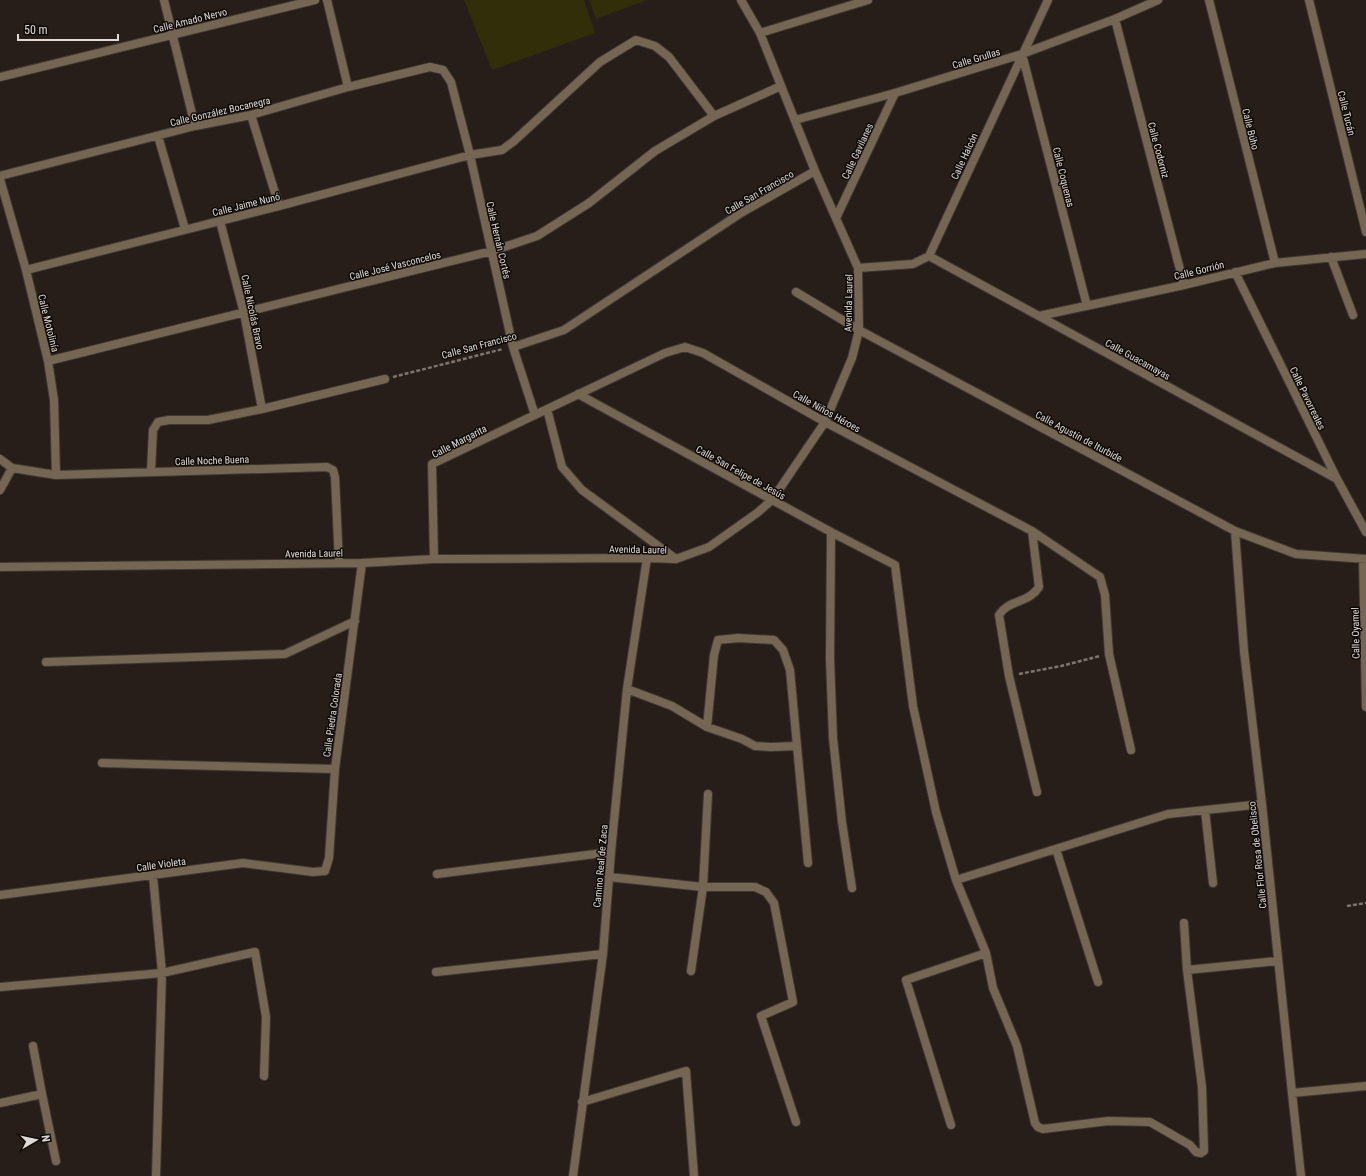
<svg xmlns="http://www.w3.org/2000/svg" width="1366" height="1176" viewBox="0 0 1366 1176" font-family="'Roboto Condensed',sans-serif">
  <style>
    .green { fill: #322e0a }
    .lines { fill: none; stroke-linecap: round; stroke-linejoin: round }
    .minor-casing { stroke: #413833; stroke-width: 10 }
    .path { stroke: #7c7570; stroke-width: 2.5; stroke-dasharray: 4 2; stroke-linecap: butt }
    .minor { stroke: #746653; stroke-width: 8 }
    .labels { text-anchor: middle; stroke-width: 3; stroke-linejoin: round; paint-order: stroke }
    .street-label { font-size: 10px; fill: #e0dad6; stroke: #0d0907 }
  </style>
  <rect width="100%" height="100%" fill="#271e19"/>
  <!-- green -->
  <path class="green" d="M464 0H584L595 33 492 70Z
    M589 0H647L596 19Z"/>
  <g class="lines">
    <defs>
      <path id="minor" d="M164 0 195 126
        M327 0 348 87
        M1209 0 1275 263
        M1309 0 1366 232
        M1115 19 1184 285
        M760 33 868 0
        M1022 54 1087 306
        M0 77 315 0
        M251 115 279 206
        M795 120 895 93 1022 54 1115 19 1158 0
        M158 136 185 229
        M0 176 195 126 251 115 348 87 430 67 443 70 451 82 470 155 513 347 535 415
        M0 179 26 270 48 361 54 400 56 475
        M836 218 895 93
        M220 221 244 313 262 409
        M929 256 1337 479
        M1331 257 1353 315
        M858 268 913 264 929 256 1048 0
        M26 270 279 206 470 155 502 150 514 141 600 62 636 40 655 46 669 57 714 116
        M1235 272 1337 479 1366 532
        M796 292 859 330 1235 531 1296 554 1366 559
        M1039 316 1184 285 1275 263 1366 254
        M513 347 564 330 741 213 815 171
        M48 361 492 251 537 236 589 203 655 151 714 116 781 86
        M578 394 831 532 895 565 913 706 936 812 956 880 986 953 993 988 1017 1046 1035 1123 1038 1127 1043 1129 1108 1121 1150 1122 1190 1145 1196 1152 1201 1153 1204 1151 1202 1087 1187 970 1184 923
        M547 409 562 467 582 490 676 559
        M0 459 12 468 56 475 327 467 333 470 335 477 339 563
        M151 471 153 430 158 422 169 420H208L262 409 385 379
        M0 490 12 468
        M1032 531 1039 587C1028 604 1009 599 999 615L1009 676 1037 792
        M1235 531 1244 651 1262 804 1292 1093 1301 1176
        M831 532 830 659 833 738 842 822 852 888
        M434 559 432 464 665 353 685 347 703 353 825 422 1032 531 1100 577 1105 595 1109 654 1131 750
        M1363 559 1366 707
        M0 567 362 563 434 559 647 558 676 559 709 547 757 513 772 500 825 422 852 358 859 330 858 268 815 171 760 33 741 0
        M46 662 285 654 355 621
        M627 689 672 706 707 727 742 739 755 746 771 747 797 746 808 863
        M707 727 714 655 718 640 738 638 774 640 783 650 790 670 797 746
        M102 763 335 769
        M1205 810 1213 883
        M1056 849 1098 982
        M437 874 611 852
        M153 876 162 973 156 1176
        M609 877 703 887H755L766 892 774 903 793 1002 761 1016 796 1122
        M956 880 1168 814 1262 804
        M0 895 243 863 313 872 325 871 329 858 335 769 362 563
        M1187 970 1278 961
        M691 971 703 887 708 794
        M436 972 603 954
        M0 987 162 973 255 952 266 1017 264 1076
        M33 1046 42 1094 56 1161
        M1292 1093 1366 1086
        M582 1102 686 1071 694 1176
        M0 1103 42 1094
        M951 1125 906 980 986 953
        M573 1176 603 954 611 852 627 689 647 558"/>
    </defs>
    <!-- minor casing -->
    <use href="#minor" class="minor-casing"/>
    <!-- path -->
    <path class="path" d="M393 377 503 349
      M1019 674 1061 666 1100 656
      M1347 906 1366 903"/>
    <!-- minor -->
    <use href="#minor" class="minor"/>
  </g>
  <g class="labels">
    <!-- street labels -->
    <g class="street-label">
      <text transform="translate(190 20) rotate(-14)" y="4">Calle Amado Nervo</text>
      <text transform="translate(976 58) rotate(-17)" y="4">Calle Grullas</text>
      <text transform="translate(220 111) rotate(-13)" y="4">Calle González Bocanegra</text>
      <text transform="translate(1347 113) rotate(76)" y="4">Calle Tucán</text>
      <text transform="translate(1251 129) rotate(76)" y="4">Calle Búho</text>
      <text transform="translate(1159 150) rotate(75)" y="4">Calle Codorniz</text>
      <text transform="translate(857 151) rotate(-65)" y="4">Calle Gavilanes</text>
      <text transform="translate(964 156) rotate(-65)" y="4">Calle Halcón</text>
      <text transform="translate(1064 177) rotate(76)" y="4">Calle Coquenas</text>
      <text transform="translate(759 192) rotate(-30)" y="4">Calle San Francisco</text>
      <text transform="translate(246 204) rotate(-14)" y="4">Calle Jaime Nunó</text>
      <text transform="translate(499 240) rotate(77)" y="4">Calle Hernán Cortés</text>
      <text transform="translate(395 265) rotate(-14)" y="4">Calle José Vasconcelos</text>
      <text transform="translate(1199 270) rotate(-14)" y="4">Calle Gorrión</text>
      <text transform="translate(848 303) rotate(-89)" y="4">Avenida Laurel</text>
      <text transform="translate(253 312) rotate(78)" y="4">Calle Nicolás Bravo</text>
      <text transform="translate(49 323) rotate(76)" y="4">Calle Motolinía</text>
      <text transform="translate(479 345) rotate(-15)" y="4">Calle San Francisco</text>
      <text transform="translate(1138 359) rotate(29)" y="4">Calle Guacamayas</text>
      <text transform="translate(1308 398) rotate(64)" y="4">Calle Pavorreales</text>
      <text transform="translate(827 411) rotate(29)" y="4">Calle Niños Héroes</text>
      <text transform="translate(1079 436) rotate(28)" y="4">Calle Agustín de Iturbide</text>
      <text transform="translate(459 441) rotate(-27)" y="4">Calle Margarita</text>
      <text transform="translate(212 460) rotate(-2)" y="4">Calle Noche Buena</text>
      <text transform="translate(741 472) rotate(29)" y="4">Calle San Felipe de Jesús</text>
      <text transform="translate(638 549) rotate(1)" y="4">Avenida Laurel</text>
      <text transform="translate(314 553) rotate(-1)" y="4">Avenida Laurel</text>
      <text transform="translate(1355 633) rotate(-91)" y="4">Calle Oyamel</text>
      <text transform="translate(332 715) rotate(-82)" y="4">Calle Piedra Colorada</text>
      <text transform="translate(1257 855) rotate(-96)" y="4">Calle Flor Rosa de Obelisco</text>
      <text transform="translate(161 864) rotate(-8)" y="4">Calle Violeta</text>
      <text transform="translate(600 866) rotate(-85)" y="4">Camino Real de Zaca</text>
    </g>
  </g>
  <!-- north arrow -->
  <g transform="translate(36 1140) rotate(81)" stroke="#0d0907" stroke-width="3" paint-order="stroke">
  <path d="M0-3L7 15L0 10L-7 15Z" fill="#e0dad6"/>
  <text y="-6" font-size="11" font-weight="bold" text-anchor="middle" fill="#e0dad6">N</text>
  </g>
  <!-- scale -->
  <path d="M18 34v6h100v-6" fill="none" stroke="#e0dad6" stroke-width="2"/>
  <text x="24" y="34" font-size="12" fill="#e0dad6" stroke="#0d0907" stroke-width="3" paint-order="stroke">50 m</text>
</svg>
